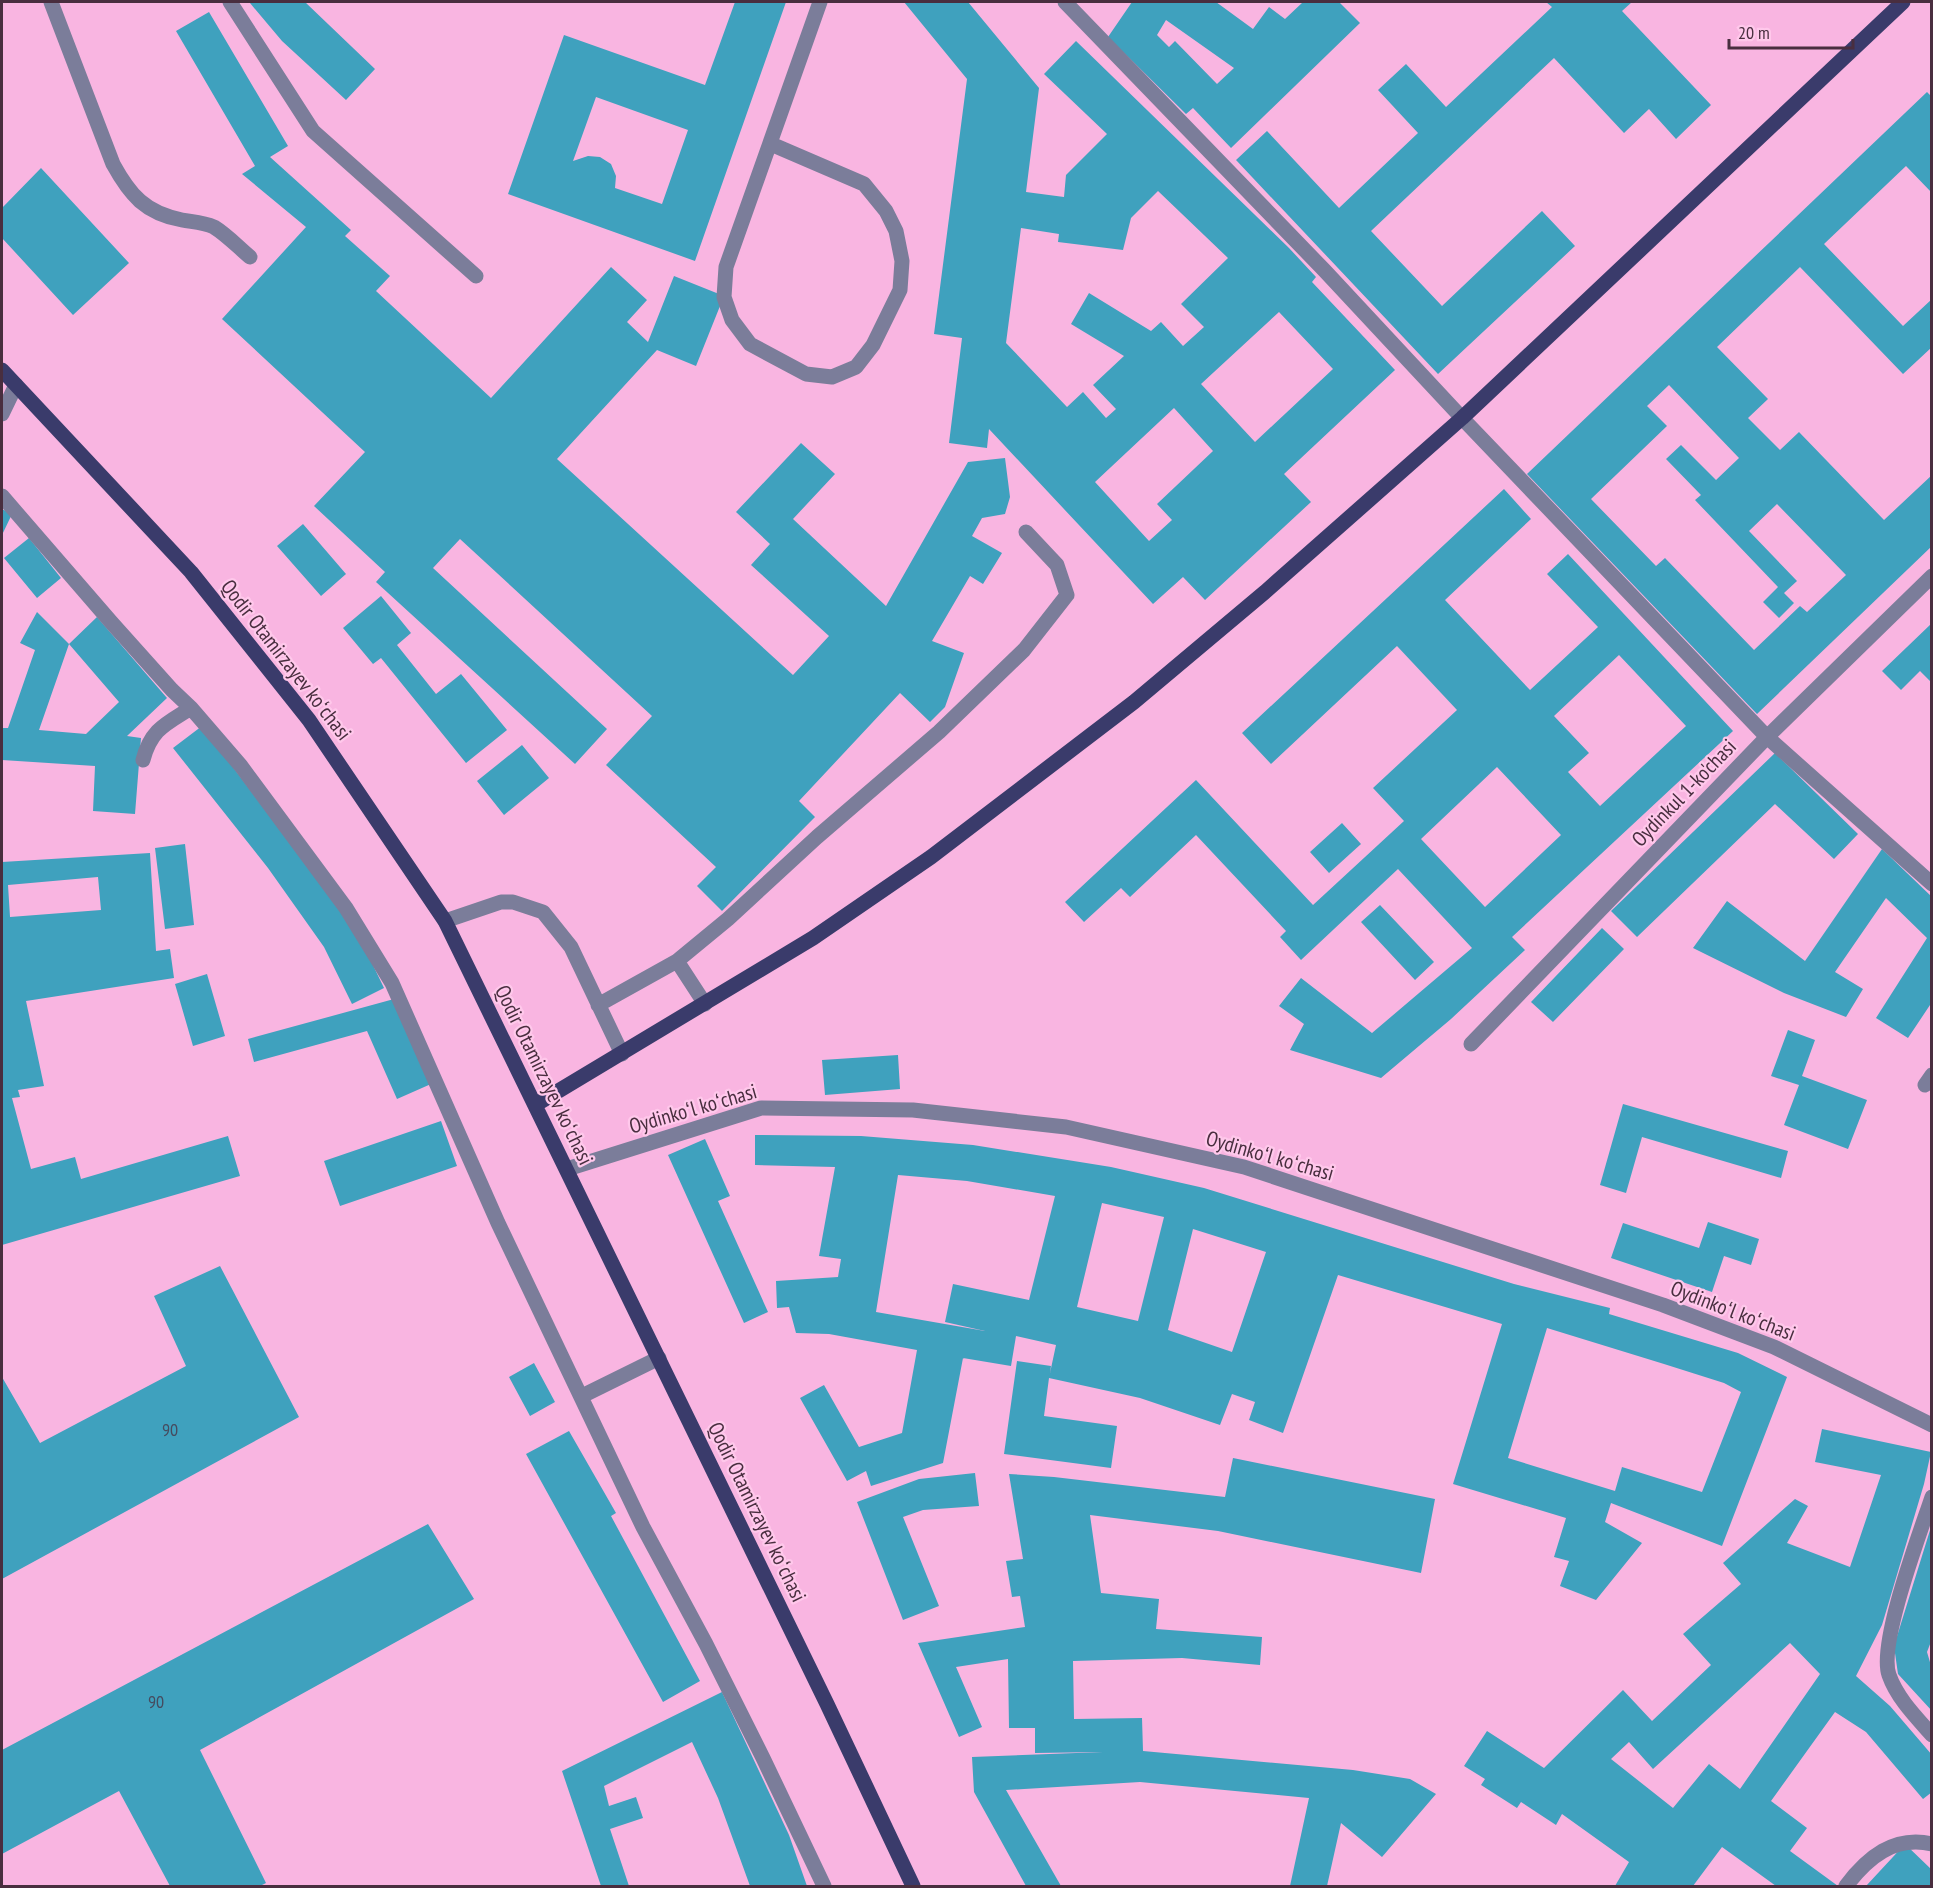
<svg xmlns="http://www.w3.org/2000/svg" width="1933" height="1888" viewBox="0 0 1933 1888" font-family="'PT Sans Narrow',sans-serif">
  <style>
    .building { fill: #3fa1be; fill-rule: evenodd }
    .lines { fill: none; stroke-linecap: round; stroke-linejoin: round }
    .minor { stroke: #7b7d9a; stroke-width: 15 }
    .major { stroke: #3a3b6b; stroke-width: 15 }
    .labels { text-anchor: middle; stroke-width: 4.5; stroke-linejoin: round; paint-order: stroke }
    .number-label { font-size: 18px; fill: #464b5f }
    .street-label { font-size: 21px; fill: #492e3f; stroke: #ffc8eb }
  </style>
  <rect width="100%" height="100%" fill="#f9b5e1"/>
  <!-- building -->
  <path class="building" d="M252 2H305L375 69 346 100 282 41 250 3Z
    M735 2H786L695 261 508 194 564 35 705 85ZM596 97 688 130 662 204 615 188 616 176 611 164 600 157 588 156 573 161Z
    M904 2H968L1039 88 1026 192 1064 197 1066 175 1107 134 1044 74 1076 41 1289 248 1316 277 1312 282 1395 370 1284 474 1311 502 1205 600 1183 577 1153 604 989 429 987 448 949 443 962 338 934 334 967 79ZM1158 191 1228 258 1181 304 1204 327 1183 346 1161 322 1151 331 1089 293 1071 324 1124 356 1093 385 1116 409 1106 418 1083 392 1067 407 1006 343 1021 228 1059 234 1058 242 1123 250 1131 218ZM1279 312 1333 369 1255 442 1201 384ZM1174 408 1213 451 1157 504 1172 520 1149 541 1095 482Z
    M1132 2H1216L1253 29 1269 7 1285 19 1303 2H1339L1360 23 1231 148 1193 108 1186 114 1108 37ZM1166 20 1234 68 1217 84 1175 41 1169 47 1157 35Z
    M1546 2H1632L1622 11 1711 105 1676 139 1649 109 1624 133 1554 58 1371 231 1442 306 1542 211 1575 246 1438 374 1236 160 1267 131 1339 208 1418 133 1378 90 1406 64 1446 107 1552 7Z
    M209 12 288 146 270 157 351 230 345 236 390 276 376 291 491 398 611 267 647 300 627 322 648 342 674 276 724 296 696 366 657 350 557 459 793 675 829 636 751 565 770 544 736 512 801 443 835 474 793 519 886 606 968 462 1005 458 1010 497 1005 514 982 518 972 536 1002 553 983 584 970 576 932 641 964 653 945 707 930 722 900 693 799 801 815 817 722 911 697 886 716 867 606 765 652 716 460 539 433 568 607 729 575 764 376 582 385 572 314 506 365 452 222 319 306 227 242 174 255 166 176 31Z
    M1927 92 1932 97V193L1906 166 1824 244 1903 326 1932 299V347L1903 374 1800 267 1717 347 1768 399 1748 418 1780 450 1799 432 1884 520 1932 475V546L1757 714 1527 474ZM1669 385 1739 458 1716 480 1681 445 1666 459 1701 495 1695 500 1778 587 1763 602 1779 618 1794 603 1784 593 1797 581 1749 531 1777 504 1846 575 1807 612 1800 606 1754 650 1665 558 1656 566 1591 499 1667 426 1647 406Z
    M41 168 129 263 73 315 2 238V208Z
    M1504 489 1531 519 1445 600 1530 690 1598 627 1547 574 1568 554 1733 731 1512 937 1525 950 1451 1019 1381 1078 1290 1050 1304 1024 1279 1006 1301 978 1372 1033 1472 948 1398 869 1301 960 1280 937 1286 931 1196 835 1130 897 1121 888 1084 922 1065 902 1196 780 1313 905 1404 821 1373 788 1457 710 1397 646 1271 764 1242 733ZM1619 655 1686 726 1600 806 1568 772 1589 753 1554 716ZM1497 767 1561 835 1485 907 1421 839Z
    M2 509 12 514 2 535Z
    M303 524 346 574 321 596 277 546Z
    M29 538 61 578 37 598 4 558Z
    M381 596 411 633 397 645 436 694 461 674 507 730 466 763 381 658 373 664 343 628Z
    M37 612 69 644 39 730 86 734 119 702 69 644 97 617 167 698 127 736 141 738 135 814 93 811 95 766 2 760V728H8L35 650 20 643Z
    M1932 623V683L1920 671 1901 690 1882 671Z
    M202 726 357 932 384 988 352 1004 324 947 268 868 173 748Z
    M522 745 549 778 504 815 477 781Z
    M1775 753 1858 834 1834 859 1775 804 1637 937 1611 911Z
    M1342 823 1361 844 1329 873 1310 852Z
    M185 844 194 925 165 929 155 848Z
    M1882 849 1932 897V1002L1908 1038 1876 1018 1927 938 1886 898 1835 972 1863 989 1846 1017 1784 993 1693 948 1727 901 1805 961Z
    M150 853 156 951 170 949 174 978 26 1001 44 1086 18 1090 20 1097 12 1098 31 1169 75 1157 81 1179 228 1136 240 1176 2 1245V862ZM98 877 101 910 10 917 8 885Z
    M1380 905 1434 962 1415 980 1361 922Z
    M1602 928 1624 949 1553 1022 1531 1002Z
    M207 974 225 1036 193 1046 175 984Z
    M394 999 431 1084 397 1099 367 1031 254 1062 248 1039Z
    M1788 1030 1815 1040 1802 1076 1867 1100 1848 1149 1784 1125 1799 1085 1771 1076Z
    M898 1055 900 1089 825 1095 822 1060Z
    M1623 1104 1788 1151 1781 1178 1642 1137 1626 1193 1600 1185Z
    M441 1121 457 1166 340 1206 324 1161Z
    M755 1135 861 1136 973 1145 1111 1167 1204 1188 1514 1284 1610 1308 1609 1314 1738 1353 1787 1377 1722 1546 1611 1503 1605 1522 1642 1543 1596 1600 1560 1586 1569 1561 1554 1557 1566 1518 1453 1484 1502 1324 1338 1275 1283 1433 1249 1420 1255 1402 1232 1394 1220 1425 1140 1398 1049 1378 1044 1416 1117 1426 1111 1468 1004 1454 1017 1361 1051 1366 1050 1373 1056 1345 1016 1336 1011 1366 957 1357 963 1358 943 1463 871 1486 866 1471 847 1481 800 1398 824 1385 859 1447 902 1433 917 1350 829 1334 796 1333 789 1307 777 1308 776 1281 838 1277 841 1259 819 1256 835 1167 755 1165ZM898 1175 967 1181 1055 1196 1029 1300 953 1284 945 1322 985 1331 876 1312ZM1102 1203 1164 1217 1138 1321 1077 1307ZM1193 1229 1266 1252 1232 1352 1168 1330ZM1547 1328 1664 1364 1724 1383 1741 1392 1702 1492 1622 1467 1615 1491 1508 1458Z
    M705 1139 730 1196 718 1201 768 1312 744 1323 668 1155Z
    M1708 1222 1759 1239 1751 1265 1724 1256 1712 1292 1611 1258 1623 1223 1699 1248Z
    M220 1266 299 1417 2 1579V1377L40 1443 186 1366 154 1296Z
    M534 1363 555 1402 530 1416 509 1377Z
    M1822 1429 1931 1452 1924 1484 1882 1625 1856 1676 1890 1706 1932 1755V1792L1923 1799 1866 1732 1835 1712 1771 1801 1807 1828 1790 1851 1838 1886H1776L1722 1847 1693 1886H1615L1629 1862 1562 1814 1556 1825 1521 1802 1517 1808 1481 1785 1485 1779 1464 1766 1487 1731 1544 1768 1623 1690 1652 1721 1711 1665 1683 1634 1741 1584 1723 1563 1795 1499 1808 1506 1787 1543 1850 1567 1881 1475 1815 1462ZM1790 1643 1820 1674 1740 1789 1709 1764 1673 1808 1611 1759 1629 1742 1653 1769Z
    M569 1431 616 1513 611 1516 700 1681 663 1702 526 1454Z
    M1233 1458 1435 1499 1421 1573 1218 1531 1090 1515 1101 1593 1159 1599 1156 1629 1262 1637 1260 1665 1182 1658 1073 1661 1074 1719 1142 1718 1143 1751 1353 1770 1410 1779 1436 1794 1382 1857 1341 1823 1327 1886H1290L1309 1798 1140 1782 1006 1790 1061 1886H1026L974 1792 972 1757 1103 1752 1035 1753V1728H1009L1008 1659 956 1667 982 1727 959 1737 918 1643 1025 1627 1020 1596 1012 1597 1006 1561 1023 1559 1009 1474 1054 1477 1225 1497Z
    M975 1473 979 1506 923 1510 903 1517 939 1606 903 1620 857 1502 919 1479Z
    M428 1524 474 1599 200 1750 266 1883 260 1886H170L119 1791 2 1854V1750Z
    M1931 1527 1932 1639 1927 1652 1932 1669V1711L1898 1674 1894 1646Z
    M722 1692 789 1835 807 1886H750L718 1798 692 1742 604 1786 609 1806 636 1797 643 1818 610 1829 629 1886H601L562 1771Z
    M1905 1844 1932 1870V1886H1866Z"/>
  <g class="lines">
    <!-- minor -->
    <path class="minor" d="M51 2 113 164C130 195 145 213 182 220 193 222 203 222 214 227 227 235 238 247 250 257
      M230 2 313 131 476 276
      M1065 2 1325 271 1462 418 1767 737 1932 884
      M771 144 864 184 886 211 896 231 902 261 900 290 873 345 856 367 832 377 806 374 750 344 732 320 724 297 726 267 820 2
      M2 414 16 385
      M2 496 111 622 172 690 191 708 241 766 346 908 392 983 498 1223 643 1527 706 1644 763 1758 824 1886
      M143 760C151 729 166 724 191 708
      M445 921 501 902H513L543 912 571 947 622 1054
      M677 961 705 1004
      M598 1005 677 961 728 919 817 837 939 732 1024 650 1067 595 1057 565 1026 532
      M1471 1044 1767 737 1932 576
      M1925 1085 1932 1075
      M567 1169 761 1108 913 1110 1066 1127 1244 1167 1663 1305 1774 1347 1932 1425
      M582 1396 659 1358
      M1932 1497C1920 1533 1878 1644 1889 1675 1897 1698 1916 1717 1932 1735
      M1846 1886C1867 1858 1894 1835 1932 1844"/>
    <!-- major -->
    <path class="major" d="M2 370 191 572 309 720 445 921 827 1704 913 1886
      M535 1105 813 938 931 857 1134 702 1265 592 1462 418 1903 2"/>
  </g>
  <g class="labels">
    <!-- number labels -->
    <g class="number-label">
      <text x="170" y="1436">90</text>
      <text x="156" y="1708">90</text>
    </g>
    <!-- street labels -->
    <g class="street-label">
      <text transform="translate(286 660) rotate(52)" y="7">Qodir Otamirzayev koʻchasi</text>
      <text transform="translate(1684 793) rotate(-46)" y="7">Oydinkul 1-ko'chasi</text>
      <text transform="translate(544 1075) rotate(64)" y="7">Qodir Otamirzayev koʻchasi</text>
      <text transform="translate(693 1109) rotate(-16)" y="7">Oydinkoʻl koʻchasi</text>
      <text transform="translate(1270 1156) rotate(16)" y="7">Oydinkoʻl koʻchasi</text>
      <text transform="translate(1733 1311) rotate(21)" y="7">Oydinkoʻl koʻchasi</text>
      <text transform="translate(757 1512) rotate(64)" y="7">Qodir Otamirzayev koʻchasi</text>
    </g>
  </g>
  <!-- border -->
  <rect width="1933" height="1888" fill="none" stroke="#492e3f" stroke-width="6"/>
  <!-- scale -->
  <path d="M1729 39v9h124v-9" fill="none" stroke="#492e3f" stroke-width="3"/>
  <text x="1738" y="39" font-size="18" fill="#492e3f" stroke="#ffc8eb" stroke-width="4.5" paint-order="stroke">20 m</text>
</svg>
